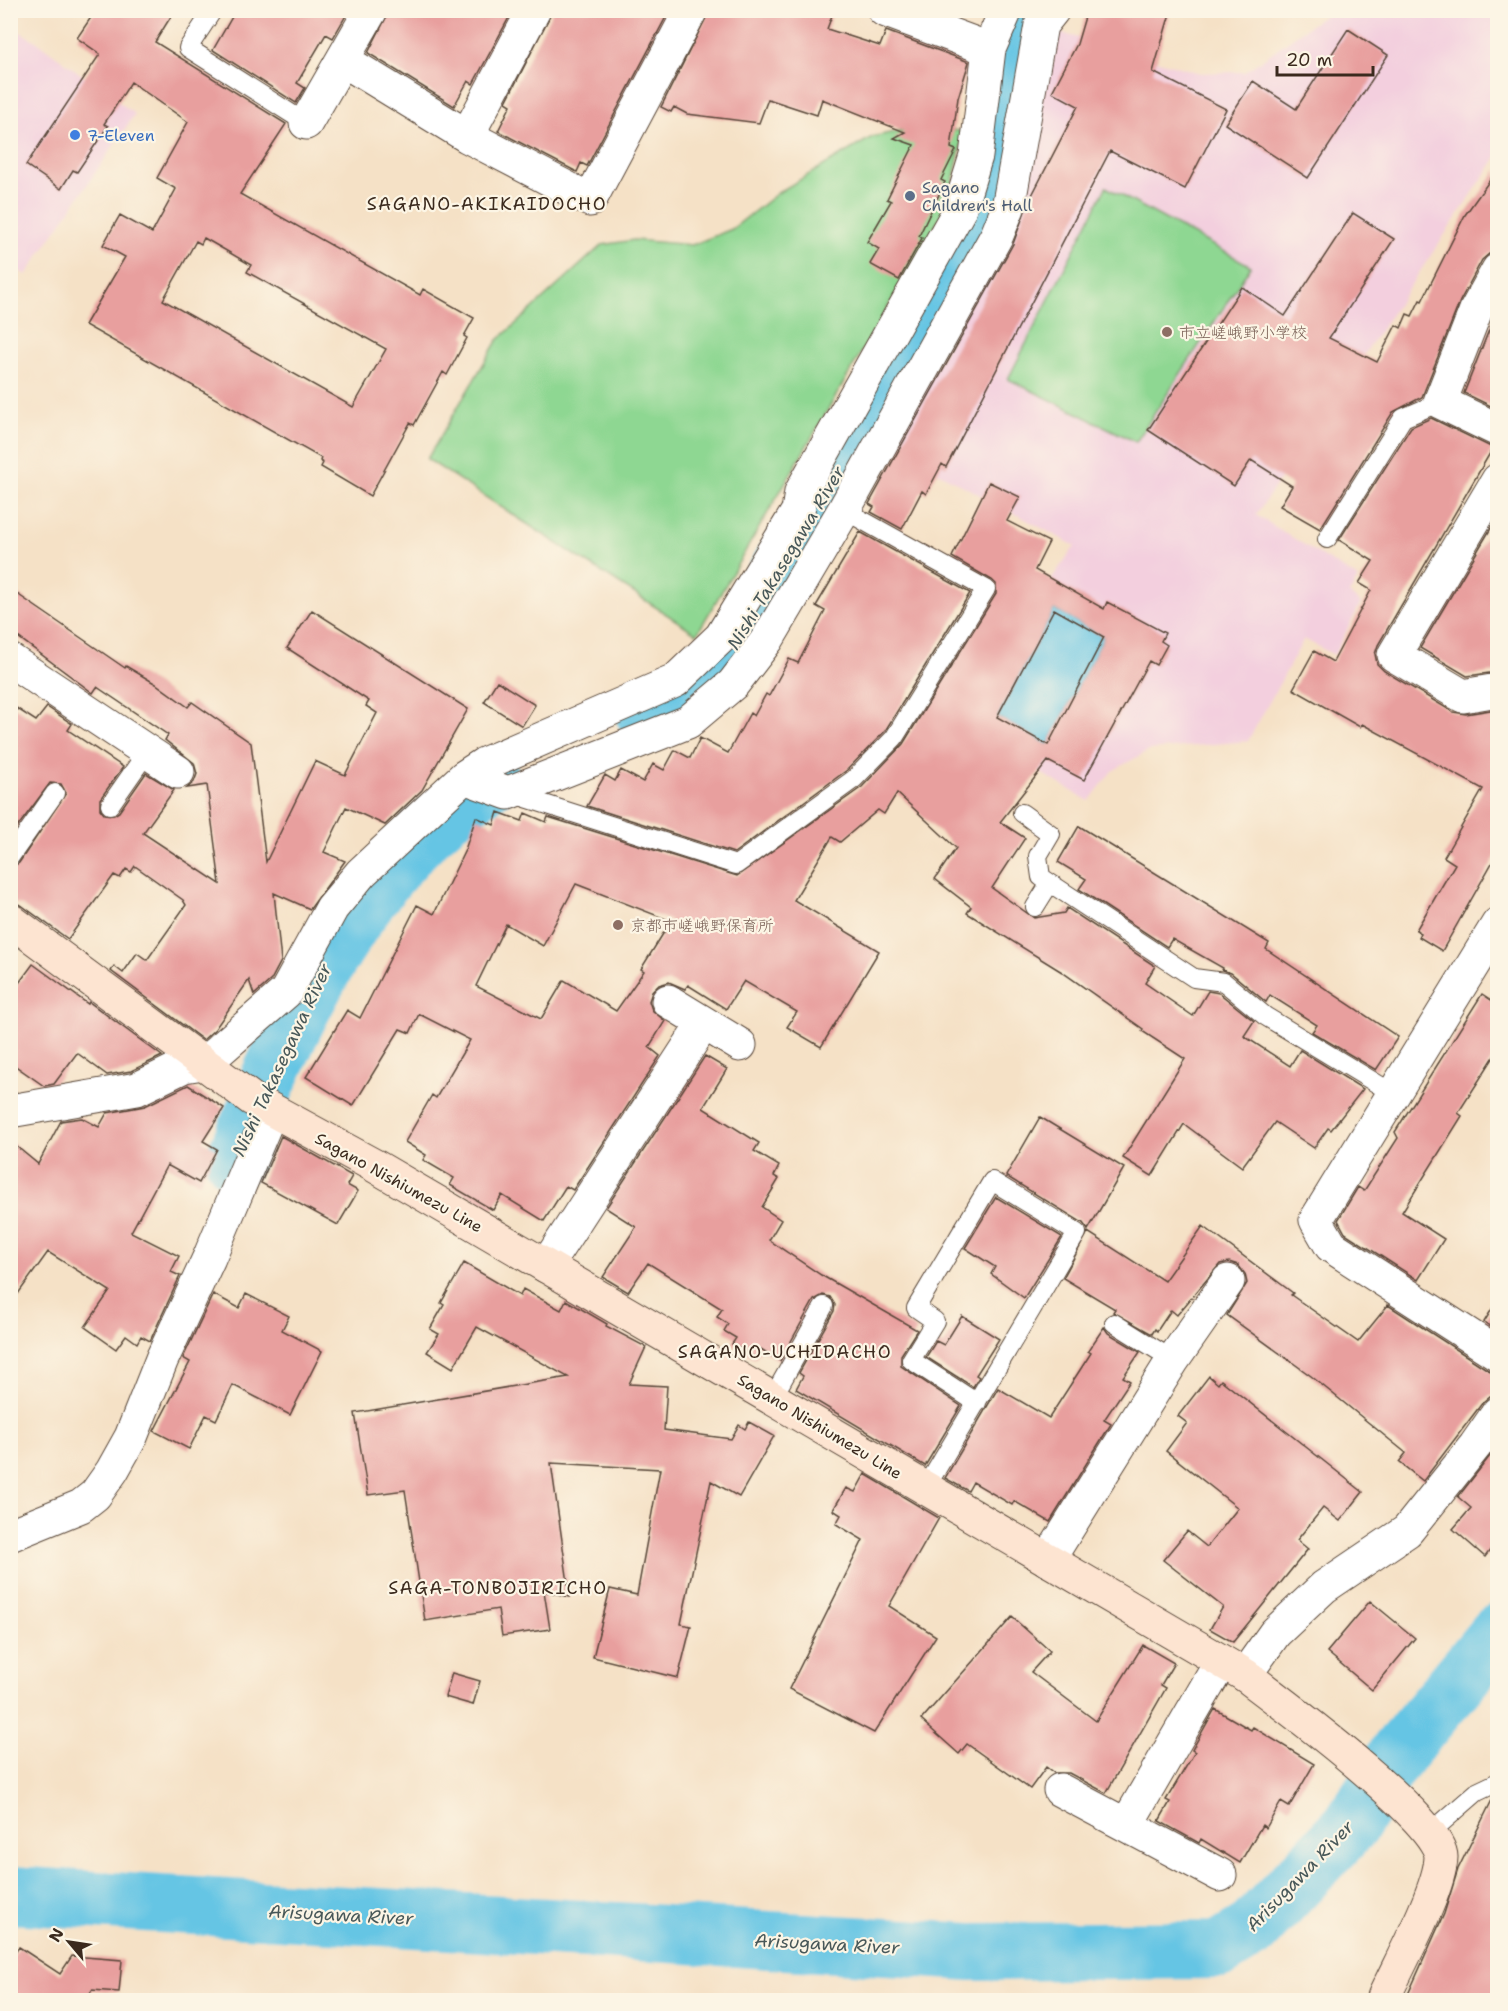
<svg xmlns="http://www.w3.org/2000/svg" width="1508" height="2011" viewBox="0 0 1508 2011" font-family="'Shantell Sans','Klee One',sans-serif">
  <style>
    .built { fill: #f3cfde }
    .green { fill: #8ed792; stroke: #648058; stroke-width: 1.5 }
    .water { fill: #65c5e4; stroke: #507881; stroke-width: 1.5 }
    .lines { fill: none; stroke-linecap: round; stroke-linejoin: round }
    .river { stroke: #65c5e4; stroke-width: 58 }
    .building { fill: #e89f9e; fill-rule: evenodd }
    .service-casing { stroke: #574537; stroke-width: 20 }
    .minor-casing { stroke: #574537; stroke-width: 35 }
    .secondary-casing { stroke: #574537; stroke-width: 35 }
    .service { stroke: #fff; stroke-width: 18 }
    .minor { stroke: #fff; stroke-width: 33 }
    .secondary { stroke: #fde4d1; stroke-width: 33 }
    .shop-dot { fill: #3f7fe0; stroke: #fcf5e5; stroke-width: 2 }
    .service-dot { fill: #5c6f8a; stroke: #fcf5e5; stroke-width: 2 }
    .education-dot { fill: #8d6e63; stroke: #fcf5e5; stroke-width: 2 }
    .labels { text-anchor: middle; stroke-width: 4.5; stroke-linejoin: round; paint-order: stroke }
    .shop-label { font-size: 16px; fill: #366cbe; stroke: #fcf5e5; text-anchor: start }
    .service-label { font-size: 16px; fill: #4e5e75; stroke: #fcf5e5; text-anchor: start }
    .education-label { font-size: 16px; fill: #785e54; stroke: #fcf5e5; text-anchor: start }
    .street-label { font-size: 16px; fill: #3b2a1e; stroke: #fcf5e5 }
    .neighbourhood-label { font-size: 18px; letter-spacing: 1.5px; fill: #3b2a1e; stroke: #fcf5e5 }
    .water-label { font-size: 18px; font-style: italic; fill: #485859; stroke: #fcf5e5 }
  </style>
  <rect width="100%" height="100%" fill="#fcf5e5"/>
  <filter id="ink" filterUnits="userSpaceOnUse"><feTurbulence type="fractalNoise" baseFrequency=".0167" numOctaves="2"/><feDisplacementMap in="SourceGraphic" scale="12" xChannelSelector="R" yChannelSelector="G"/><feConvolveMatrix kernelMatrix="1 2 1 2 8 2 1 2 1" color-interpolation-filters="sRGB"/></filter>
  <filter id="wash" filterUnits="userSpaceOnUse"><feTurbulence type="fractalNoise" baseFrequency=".008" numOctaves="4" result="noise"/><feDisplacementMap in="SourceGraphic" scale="24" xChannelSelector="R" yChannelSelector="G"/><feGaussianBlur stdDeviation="1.35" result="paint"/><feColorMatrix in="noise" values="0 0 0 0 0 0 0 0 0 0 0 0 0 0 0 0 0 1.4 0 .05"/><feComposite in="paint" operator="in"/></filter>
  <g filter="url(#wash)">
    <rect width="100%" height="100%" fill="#f5e1c6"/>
    <!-- built -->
    <path class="built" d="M1329 12 1497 16V157L1256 515 1358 578 1349 594 1361 603 1334 655 1304 639 1248 741 1150 750 1112 771 1089 801 969 731 984 673 1075 546 893 448 1017 215 1044 63 1058 32 1200 73 1245 72Z
      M10 26 37 42 135 114 26 275 11 266Z"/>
    <!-- green -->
    <path class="green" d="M927 125 964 132 948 204 697 634 427 459 497 341 602 245 634 240 692 245 732 229 779 192 872 137Z
      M1106 187 1251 266 1136 442 1008 379Z"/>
    <!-- water -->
    <path class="water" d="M1054 609 1104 637 1048 745 997 717Z"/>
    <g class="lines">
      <!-- river -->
      <path class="river" d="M643 711C676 698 702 677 729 653L897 372 991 200 1003 140 1014 39 1029 10
        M234 1160C293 1020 358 865 492 780
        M10 1895 971 1952 1219 1950 1253 1929 1350 1826 1395 1757 1498 1633"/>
    </g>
    <g id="blocks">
      <!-- building -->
      <path class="building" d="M96 10H175L155 42 286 124 240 194 420 295 423 289 474 318 464 336 467 338 447 375 443 372 414 425 410 423 370 496 321 467 323 463 320 461 321 458 85 325 125 257 103 245 120 215 152 233 176 189 157 178 188 122 131 82 104 124 108 126 77 172 73 170 61 189 26 165 100 54 77 38ZM204 238 251 265 247 272 386 349 353 407 163 300 196 241 201 244Z
        M236 10H349L333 38 326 34 297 83 305 88 296 103 213 50Z
        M390 10H513L473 84 468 81 454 106 368 53Z
        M553 10H659L667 15 587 166 581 163 577 172 498 131 511 105 506 102Z
        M710 10H834L827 29 880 46 886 31 969 62 958 98 951 148 956 150 941 180 945 182 919 236 922 238 899 280 870 264 879 249 867 242 891 201 887 199 914 145 894 138 905 132 822 99 817 115 768 99 759 123 687 114 674 107 671 112 661 107Z
        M1087 10H1171L1153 72 1226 109 1185 189 1110 151 946 467 942 464 926 494 922 491 902 529 871 512 874 507 869 504 1013 244 1028 203 1078 106 1052 92 1077 44Z
        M1348 29 1388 55 1308 178 1225 124 1253 81 1296 109Z
        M1497 170V251L1489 254 1482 260 1460 301 1422 397 1393 412 1320 529 1280 506 1292 486 1251 460 1234 486 1148 430 1242 287 1285 316 1353 213 1394 239 1329 338 1377 362 1396 325 1401 328 1407 314 1412 316 1420 300 1422 301 1465 215Z
        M1497 310V409L1464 393Z
        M1431 418 1493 448 1378 645 1375 654 1377 664 1384 671 1453 712 1466 714 1497 709V854L1442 951 1419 937 1421 933 1416 930 1455 864 1444 857 1483 789 1362 724 1360 727 1293 689 1314 651 1333 662 1371 590 1359 583 1373 561 1339 540 1411 427Z
        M989 482 1020 497 1007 521 1049 542 1035 570 1104 609 1107 602 1165 633 1161 641 1167 645 1156 665 1149 661 1084 780 1048 761 1000 822 1025 838 992 888 1034 918 1064 913 1067 908 1155 966 1145 983 1193 1016 1208 991 1219 993 1254 1021 1244 1036 1290 1066 1300 1050 1363 1089 1331 1130 1328 1128 1314 1148 1275 1122 1242 1167 1184 1124 1152 1176 1123 1158 1185 1059 1142 1031 1143 1029 1062 972 967 913 971 907 935 879 956 848 897 793 884 814 878 810 840 842 832 837 794 900 879 951 821 1047 787 1027 797 1012 744 981 726 1009 688 985 685 989 669 982 659 985 652 992 649 1001 652 1010 665 1021 649 1047 660 1056 573 1190 566 1186 544 1221 502 1195 493 1210 450 1185 454 1178 423 1160 426 1155 405 1142 432 1095 436 1098 470 1040 419 1014 410 1033 400 1029 353 1106 306 1077 347 1010 360 1018 417 905 434 914 465 850 476 817 494 825 498 812 522 821 525 813 546 822 548 817 737 876 862 787 903 744 996 594V584L992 580 952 557ZM1054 609 1104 637 1048 745 997 717ZM576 884 671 921 641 969 644 971 616 1011 564 980 541 1019 476 986 506 924 543 946Z
        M1497 518V672L1467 676 1420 648Z
        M860 532 970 593 885 731 847 770 734 853 587 806 605 775 615 781 621 770 643 782 653 764 664 770 675 750 690 758 700 738 728 753 750 713 754 716 766 694 769 696 789 659 798 663 825 611 816 606Z
        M10 589 125 668 126 666 156 684 188 707 192 702 251 743 266 862 315 761 345 775 377 713 366 706 369 701 287 648 312 610 468 709 422 790 385 825 346 807 324 852 345 861 310 909 274 893 281 961 271 980 254 995 249 980 215 1029 203 1040 111 971 114 966 123 973 137 953 147 960 186 905 183 900 135 866 131 872 126 869 120 878 114 875 68 939 21 905 10 902V868L19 863 66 793 61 784 50 783 10 837V704L36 721 47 707 72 724 68 730 123 767 100 799V809L104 814 114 815 119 812 146 773 174 790 143 833 220 884 207 785 187 788 194 782 197 774 194 763 165 740 168 735 97 687 93 693 10 631Z
        M497 681 535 705 522 726 484 702Z
        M1079 826 1269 943 1266 949 1398 1037 1376 1070 1312 1032 1317 1025 1270 995 1266 1002 1231 973 1222 970 1223 968 1172 939 1167 947 1079 889 1086 879 1058 862Z
        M33 964 88 1004 89 1002 162 1056 131 1071 107 1075 77 1053 54 1084 44 1086 10 1062V995Z
        M1482 994 1497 1004V1052L1458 1113 1462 1116 1402 1212 1444 1239 1418 1280 1345 1233 1338 1220 1358 1187 1364 1191 1398 1138 1395 1132Z
        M705 1056 727 1069 703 1108 759 1143 754 1151 779 1166 774 1176 779 1179 762 1207 781 1220 769 1240 821 1275 917 1330 901 1355V1366L961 1406 925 1466 796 1389 803 1376 799 1373 834 1311 835 1305 830 1297 823 1295 814 1300 780 1361 761 1349 755 1358 732 1344 736 1338 724 1331 728 1324 717 1317 722 1309 648 1263 628 1292 603 1277 636 1227 606 1208Z
        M188 1085 224 1108 203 1141 217 1149 199 1183 167 1165 131 1232 179 1256 171 1272 180 1276 150 1341 141 1336 137 1343 126 1335 116 1349 85 1327 110 1291 48 1252 10 1305V1141L38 1164 61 1121 82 1118 99 1127 107 1113 145 1106Z
        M1040 1117 1124 1168 1088 1230 1083 1223 1006 1176Z
        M281 1136 352 1176 347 1185 358 1191 338 1225 261 1183Z
        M996 1197 1062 1237 1024 1298 991 1274 995 1267 965 1248Z
        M1203 1226 1293 1293 1291 1295 1358 1342 1388 1305 1488 1370 1497 1373V1395L1490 1396 1483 1402 1423 1481 1399 1462 1406 1453 1311 1376 1227 1315 1247 1283 1245 1274 1238 1265 1229 1262 1220 1264 1177 1315 1171 1310 1157 1331 1155 1329 1152 1334 1113 1312 1115 1309 1063 1278 1088 1232 1164 1281Z
        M464 1263 520 1296 523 1289 561 1310 566 1300 607 1324 606 1326 646 1347 629 1384 667 1386 664 1430 731 1439 739 1425 745 1429 749 1422 774 1436 739 1497 711 1481 681 1624 691 1626 678 1678 593 1657 610 1589 637 1595 660 1469 551 1463 570 1597 544 1591 550 1629 502 1636 498 1609 425 1621 405 1490 368 1495 355 1413 568 1377 477 1327 453 1368 427 1352 439 1334 430 1329 444 1305 441 1303Z
        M213 1294 239 1308 246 1294 289 1316 282 1330 322 1351 290 1415 233 1385 216 1420 206 1415 189 1449 154 1431 190 1362 183 1358Z
        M1497 1301V1331L1484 1322Z
        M962 1316 999 1339 976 1375 979 1377 973 1387 926 1357 936 1341 944 1345Z
        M1104 1327 1108 1333 1140 1352 1123 1377 1130 1381 1104 1420 1111 1424 1050 1522 1014 1501 1012 1505 973 1482 968 1491 945 1478 998 1388 1049 1418 1080 1370 1091 1353 1088 1351Z
        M1209 1376 1218 1384 1221 1380 1363 1492 1340 1521 1323 1508 1297 1540 1308 1549 1233 1642 1210 1629 1223 1607 1163 1560 1187 1531 1207 1547 1238 1508 1166 1451 1187 1423 1178 1416Z
        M1497 1447V1541L1485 1557 1453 1529 1471 1508 1458 1497Z
        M865 1474 939 1518 889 1606 936 1636 874 1733 789 1689 863 1540 836 1524 841 1515 833 1510 846 1488 855 1492Z
        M1370 1601 1415 1638 1372 1690 1327 1652Z
        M1012 1617 1050 1651 1031 1672 1096 1721 1143 1645 1174 1663 1161 1685 1166 1688 1106 1793 1069 1773H1054L1046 1767 1030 1789 967 1744 959 1754 921 1720Z
        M452 1673 480 1681 473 1705 445 1697Z
        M1215 1709 1251 1730 1253 1727 1314 1764 1289 1807 1281 1802 1266 1828 1262 1825 1240 1863 1201 1839 1199 1843 1159 1821 1170 1802 1166 1800 1195 1752 1192 1750Z
        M1497 1795V2001H1405L1444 1914 1458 1869 1494 1796Z
        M19 1947 60 1974 72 1956 122 1960 119 1992 92 1990 90 1993 101 2001H10V1960Z"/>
    </g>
  </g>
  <g filter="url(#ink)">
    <use href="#blocks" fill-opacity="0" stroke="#574537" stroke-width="1.5"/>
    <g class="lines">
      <defs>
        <path id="service" d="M213 10 188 48 306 123
          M1327 539 1403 418 1440 402
          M510 793 736 865 854 779 894 738 986 589 844 510
          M110 805 147 752
          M1022 813 1051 834 1038 856 1041 877 1194 978 1224 982 1265 1016 1394 1094
          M10 857 55 793
          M1035 907 1050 883
          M1114 1323 1173 1360
          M773 1397 824 1306
          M925 1489 1077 1233 992 1181 916 1308 935 1321 911 1360 977 1403
          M1431 1832 1477 1792 1498 1782"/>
        <path id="minor" d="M534 10 467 136 590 200 691 10
          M884 10 989 49
          M343 60 467 136
          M306 123 371 10
          M1498 270 1476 310 1440 402 1498 430
          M1498 480 1394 655 1463 696 1498 690
          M10 660 178 772
          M464 777 508 793 688 722 733 684 767 640 844 510 997 235 1008 208 1041 25 1053 10
          M1498 924 1316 1220 1331 1246 1498 1354
          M668 1001 740 1045
          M10 1111 137 1089 184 1066 203 1063 214 1055 286 992 332 908 361 873 464 777 484 764 675 681 721 637 798 511 801 492 959 211 976 156 989 49 1006 10
          M546 1266 704 1023
          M10 1535 81 1506 95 1495 112 1471 131 1437 162 1359 209 1258 271 1111
          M1048 1560 1173 1360 1228 1281
          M1245 1675 1275 1633 1324 1587 1407 1531 1475 1446 1498 1413
          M1060 1790 1220 1875
          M1127 1824 1221 1662"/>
        <path id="secondary" d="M10 920 252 1099 375 1166 1245 1675C1278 1700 1442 1821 1441 1857 1440 1890 1399 1964 1384 1997L1387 2000"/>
      </defs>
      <!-- service casing -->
      <use href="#service" class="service-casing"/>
      <!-- minor casing -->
      <use href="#minor" class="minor-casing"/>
      <!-- secondary casing -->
      <use href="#secondary" class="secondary-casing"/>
      <!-- service -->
      <use href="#service" class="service"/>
      <!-- minor -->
      <use href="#minor" class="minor"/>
      <!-- secondary -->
      <use href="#secondary" class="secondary"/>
    </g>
  </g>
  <!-- markers -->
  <circle class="shop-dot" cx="75" cy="135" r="6"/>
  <circle class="service-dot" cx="910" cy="196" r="6"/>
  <g class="education-dot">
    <circle cx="1167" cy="332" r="6"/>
    <circle cx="618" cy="925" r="6"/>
  </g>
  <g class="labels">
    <!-- shop labels -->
    <g class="shop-label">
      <text x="87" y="141">7-Eleven</text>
    </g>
    <!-- service labels -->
    <g class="service-label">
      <text x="922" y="193">Sagano<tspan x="922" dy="18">Children's Hall</tspan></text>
    </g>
    <!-- education labels -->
    <g class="education-label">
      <text x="1179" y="338">市立嵯峨野小学校</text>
      <text x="630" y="931">京都市嵯峨野保育所</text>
    </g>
    <!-- street labels -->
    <g class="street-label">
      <text transform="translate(399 1182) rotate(29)" y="6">Sagano Nishiumezu Line</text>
      <text transform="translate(820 1426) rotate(31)" y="6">Sagano Nishiumezu Line</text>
    </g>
    <!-- neighbourhood labels -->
    <g class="neighbourhood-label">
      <text x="487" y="210">SAGANO-AKIKAIDOCHO</text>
      <text x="785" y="1358">SAGANO-UCHIDACHO</text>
      <text x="498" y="1594">SAGA-TONBOJIRICHO</text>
    </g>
    <!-- water labels -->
    <g class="water-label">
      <text transform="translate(786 558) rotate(-59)" y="6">Nishi Takasegawa River</text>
      <text transform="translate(282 1060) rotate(-65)" y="6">Nishi Takasegawa River</text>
      <text transform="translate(1300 1876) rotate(-46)" y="6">Arisugawa River</text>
      <text transform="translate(341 1915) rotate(3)" y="6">Arisugawa River</text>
      <text transform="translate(827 1944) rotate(3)" y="6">Arisugawa River</text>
    </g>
  </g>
  <!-- margin -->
  <rect width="1508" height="2011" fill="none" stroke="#fcf5e5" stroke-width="36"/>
  <!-- north arrow -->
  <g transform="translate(69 1942) rotate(299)" stroke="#fcf5e5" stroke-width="4.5" paint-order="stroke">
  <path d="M0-4.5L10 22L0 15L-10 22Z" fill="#3b2a1e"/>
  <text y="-9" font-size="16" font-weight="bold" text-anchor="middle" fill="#3b2a1e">N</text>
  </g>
  <!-- scale -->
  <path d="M1277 66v9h96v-9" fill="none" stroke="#3b2a1e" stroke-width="3"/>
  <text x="1286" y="66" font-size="18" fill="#3b2a1e" stroke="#fcf5e5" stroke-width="4.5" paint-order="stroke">20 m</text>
</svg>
